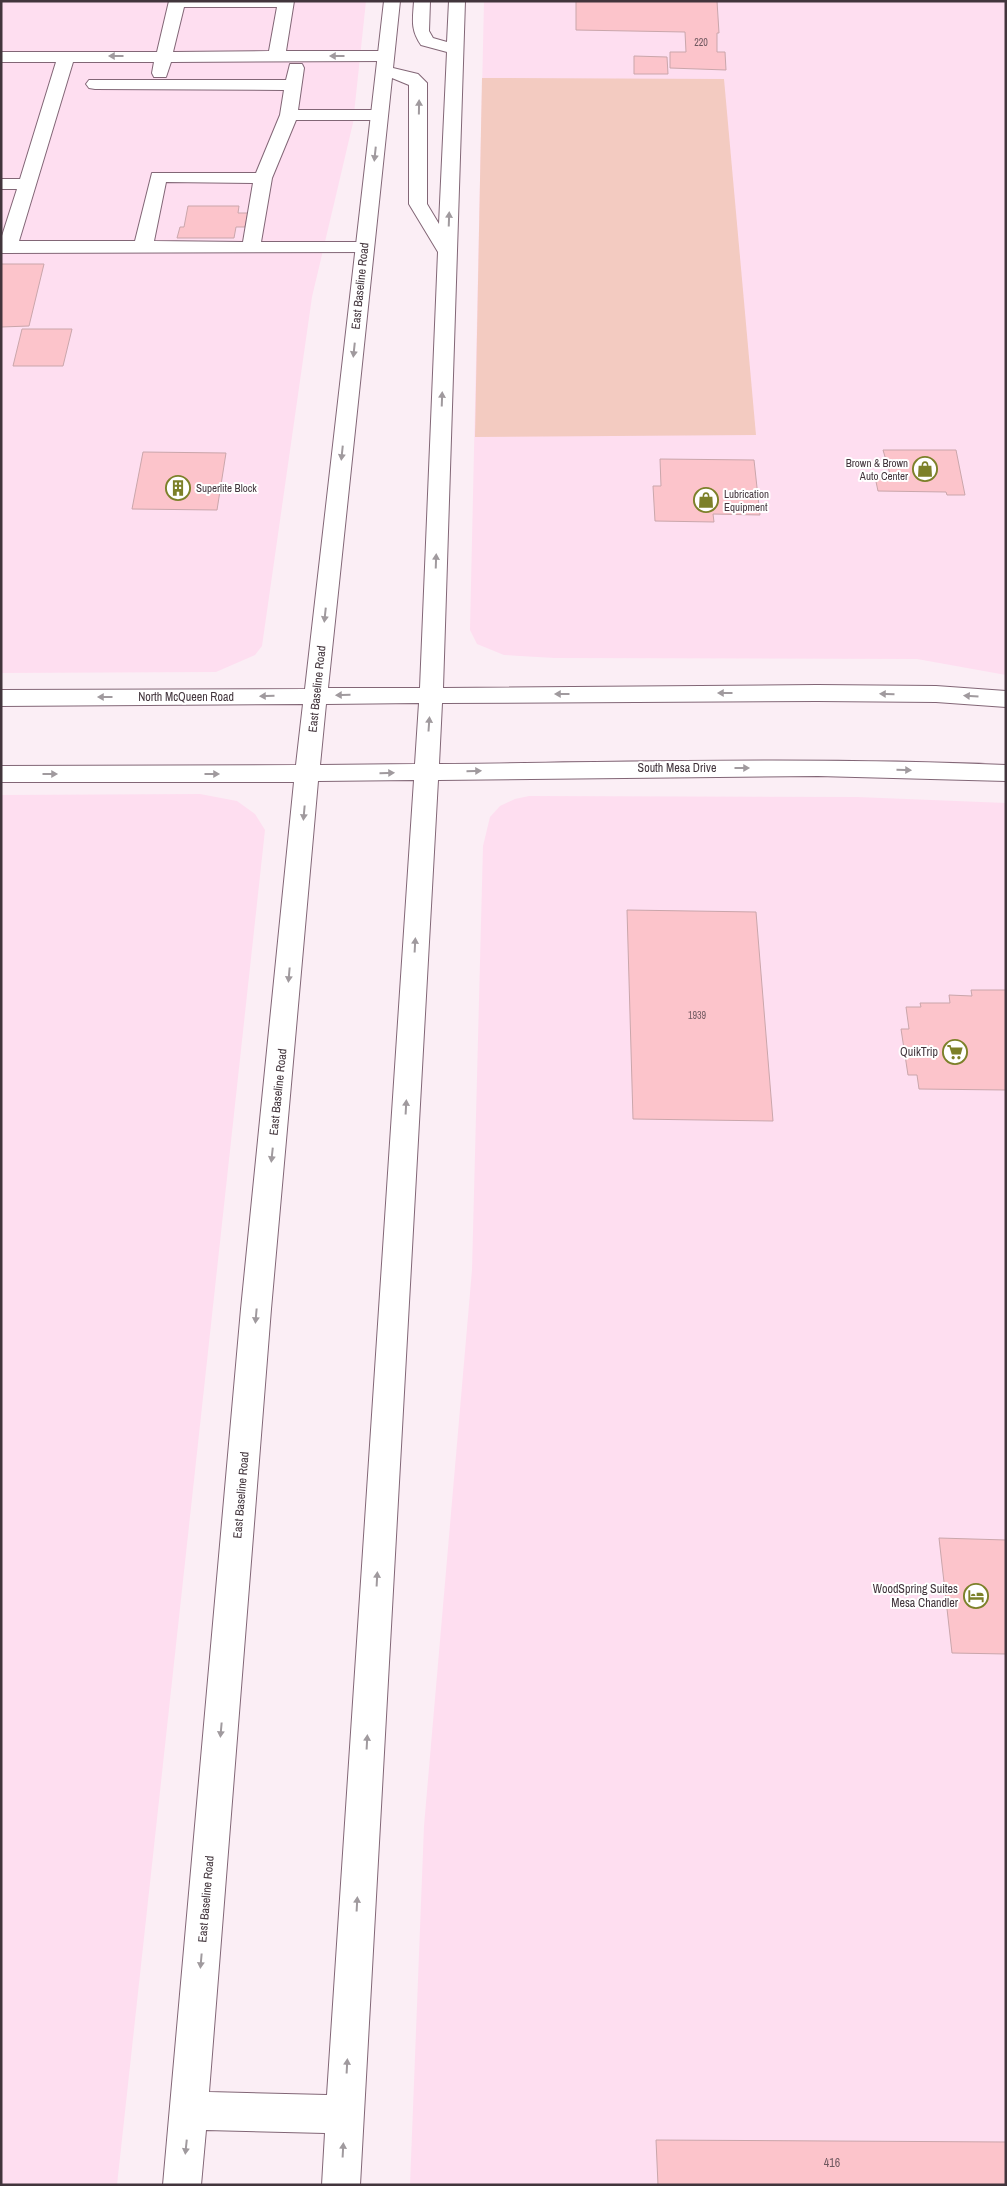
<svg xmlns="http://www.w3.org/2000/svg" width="1007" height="2186" viewBox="0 0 1007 2186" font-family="'Archivo Narrow',sans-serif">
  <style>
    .built { fill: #fedef0 }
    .green { fill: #f3cbc1 }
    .building { fill: #fcc4cb; stroke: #caa6ab }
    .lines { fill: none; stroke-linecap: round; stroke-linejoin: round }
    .minor-casing { stroke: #826676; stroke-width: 2 }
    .major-casing { stroke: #826676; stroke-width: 2 }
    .minor { fill: #fff; fill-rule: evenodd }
    .major { fill: #fff; fill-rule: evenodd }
    .oneway { fill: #a09a9e }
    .labels { text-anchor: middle; stroke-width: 4; stroke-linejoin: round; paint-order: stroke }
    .number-label { font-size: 10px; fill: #705960 }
    .far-poi-label { font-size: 11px; fill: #42353c; stroke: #fff; text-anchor: start }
    .street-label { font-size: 12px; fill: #42353c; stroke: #fff }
    .poi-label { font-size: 12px; fill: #42353c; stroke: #fff; text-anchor: end }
    .near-number-label { font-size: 12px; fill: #705960 }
  </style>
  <rect width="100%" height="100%" fill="#fbeef5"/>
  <!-- built -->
  <path class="built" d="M1 1H366L353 123 312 297 262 646 255 655 216 672 1 673Z
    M484 1H1006V675L917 659 554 658 504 655 477 644 470 630Z
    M200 794 237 801 255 814 265 830 117 2185H1V795Z
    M529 796 857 797 1006 803V2185H410L424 1826 472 1270 483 846 490 817 500 806 515 799Z"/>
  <!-- green -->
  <path class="green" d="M482 78 724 79 756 435 475 437Z"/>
  <!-- building -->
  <path class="building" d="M576 1H717L719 33H717V52H725L726 70 670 68V52H686L685 32 576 30Z
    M634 56 667 57 668 74H634Z
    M188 206H239L238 213H248L245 227H236L234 238H177L180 227H184Z
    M1 264H44L29 326 1 327Z
    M22 329H72L63 366H13Z
    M883 450H956L965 495H947L946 492 878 491 875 477H891Z
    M143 452 226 453 217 510 132 509Z
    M660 459 754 460 760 515 713 514 714 522 655 521 653 486H661Z
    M627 910 756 912 773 1121 633 1119Z
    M971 990H1006V1090L919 1089 917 1075H908L901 1029H909L906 1007H921L920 1003H950L949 995 972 996Z
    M939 1538 1006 1540V1654L952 1653Z
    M656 2140 1006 2142V2185H658Z"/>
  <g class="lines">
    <defs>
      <path id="minor" d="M169 1H294L286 51H386L392 52 394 56 392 60 386 61 171 62 166 77H154L152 73 154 62H73L19 241H135L152 173H256L280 115 284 90 95 89 89 88 86 84 89 80H286L290 64H302L304 68 298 110H379L385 111 388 115 385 119 379 120H296L272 178 261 242H364L371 244 373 248 371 252 1 253V239L17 189H1V179H20L56 62H1V52H157ZM184 7H277L269 51 173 52ZM166 182 253 183 243 242 154 241Z"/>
      <path id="major" d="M384 1H400L393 68 418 74 427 83V204L439 224 447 52 421 45C410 29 413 19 414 1H430L429 31 433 38 447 42 449 1H465L443 688 817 685 936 686 1006 691V707L936 702 817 701 442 703 439 764C628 762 817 757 1006 765V781L818 776 438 780 360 2185H322L325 2133 206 2130 201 2185H163L241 1309 294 782H1V766L296 765 303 704 1 706V690L305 689ZM392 78 409 85V204L438 252 420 688H328ZM419 703 415 764 320 765 326 704ZM414 780 327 2095 209 2092 271 1309 318 781Z"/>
    </defs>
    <!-- minor casing -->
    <use href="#minor" class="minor-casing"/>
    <!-- major casing -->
    <use href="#major" class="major-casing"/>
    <!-- minor -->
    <use href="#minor" class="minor"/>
    <!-- major -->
    <use href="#major" class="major"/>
  </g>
  <!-- one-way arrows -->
  <defs><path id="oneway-solid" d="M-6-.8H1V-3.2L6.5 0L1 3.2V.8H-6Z" transform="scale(1.25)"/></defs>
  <g class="oneway">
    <use href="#oneway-solid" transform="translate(116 56) rotate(180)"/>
    <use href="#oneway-solid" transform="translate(337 56) rotate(-180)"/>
    <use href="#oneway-solid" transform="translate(419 107) rotate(-89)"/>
    <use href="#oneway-solid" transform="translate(375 154) rotate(96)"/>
    <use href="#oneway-solid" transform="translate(449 219) rotate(-88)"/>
    <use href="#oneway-solid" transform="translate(354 350) rotate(96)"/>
    <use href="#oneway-solid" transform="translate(442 399) rotate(-88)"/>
    <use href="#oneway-solid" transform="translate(342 453) rotate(96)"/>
    <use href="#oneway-solid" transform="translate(436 561) rotate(-88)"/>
    <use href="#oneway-solid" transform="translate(325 615) rotate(96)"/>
    <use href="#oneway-solid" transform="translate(725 693) rotate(180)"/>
    <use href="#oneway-solid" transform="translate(562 694) rotate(180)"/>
    <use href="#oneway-solid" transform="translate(887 694) rotate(-179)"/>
    <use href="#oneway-solid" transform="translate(343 695) rotate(179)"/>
    <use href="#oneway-solid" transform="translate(267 696) rotate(179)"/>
    <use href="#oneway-solid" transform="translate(971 696) rotate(-176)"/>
    <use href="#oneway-solid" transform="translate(105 697) rotate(180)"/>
    <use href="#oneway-solid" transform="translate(429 724) rotate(-86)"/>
    <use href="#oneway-solid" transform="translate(742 768)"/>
    <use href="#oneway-solid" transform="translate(904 770) rotate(1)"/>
    <use href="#oneway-solid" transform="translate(474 771) rotate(-1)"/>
    <use href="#oneway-solid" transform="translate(387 773) rotate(-1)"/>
    <use href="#oneway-solid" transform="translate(50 774)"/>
    <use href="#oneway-solid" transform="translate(212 774)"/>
    <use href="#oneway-solid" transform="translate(304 813) rotate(95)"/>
    <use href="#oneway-solid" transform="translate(415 945) rotate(-87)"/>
    <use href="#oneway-solid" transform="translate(289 975) rotate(95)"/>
    <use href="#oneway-solid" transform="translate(406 1107) rotate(-87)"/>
    <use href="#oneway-solid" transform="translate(272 1155) rotate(96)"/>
    <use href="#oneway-solid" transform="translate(256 1316) rotate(95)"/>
    <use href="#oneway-solid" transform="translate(377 1579) rotate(-87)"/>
    <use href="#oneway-solid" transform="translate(221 1730) rotate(95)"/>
    <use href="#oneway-solid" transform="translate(367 1742) rotate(-87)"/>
    <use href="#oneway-solid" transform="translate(357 1904) rotate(-87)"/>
    <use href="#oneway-solid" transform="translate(201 1961) rotate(95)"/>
    <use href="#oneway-solid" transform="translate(347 2066) rotate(-87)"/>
    <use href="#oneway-solid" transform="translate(186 2147) rotate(96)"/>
    <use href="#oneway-solid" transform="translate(343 2150) rotate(-87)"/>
  </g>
  <!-- icons -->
  <defs>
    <symbol id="shop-ring" viewBox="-11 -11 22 22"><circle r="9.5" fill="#fff" stroke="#7c8029" stroke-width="1.5"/><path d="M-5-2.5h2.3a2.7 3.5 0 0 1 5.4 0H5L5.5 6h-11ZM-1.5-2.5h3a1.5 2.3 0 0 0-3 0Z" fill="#7c8029"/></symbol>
    <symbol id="building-ring" viewBox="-11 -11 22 22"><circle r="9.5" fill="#fff" stroke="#7c8029" stroke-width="1.5"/><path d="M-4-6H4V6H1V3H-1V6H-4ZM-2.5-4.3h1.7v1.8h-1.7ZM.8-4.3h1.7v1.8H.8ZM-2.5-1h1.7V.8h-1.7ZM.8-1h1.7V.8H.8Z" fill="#7c8029"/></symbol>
    <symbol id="supermarket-ring" viewBox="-11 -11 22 22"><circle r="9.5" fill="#fff" stroke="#7c8029" stroke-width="1.5"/><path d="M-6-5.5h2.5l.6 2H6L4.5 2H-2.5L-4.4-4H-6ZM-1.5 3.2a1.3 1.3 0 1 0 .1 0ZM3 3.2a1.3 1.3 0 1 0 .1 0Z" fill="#7c8029"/></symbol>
    <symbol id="hotel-ring" viewBox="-11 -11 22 22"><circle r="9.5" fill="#fff" stroke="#7c8029" stroke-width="1.5"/><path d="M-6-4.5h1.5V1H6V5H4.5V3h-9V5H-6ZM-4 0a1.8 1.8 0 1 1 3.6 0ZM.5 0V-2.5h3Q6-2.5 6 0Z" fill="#7c8029"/></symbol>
  </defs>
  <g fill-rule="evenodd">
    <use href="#shop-ring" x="911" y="455" width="28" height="28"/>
    <use href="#building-ring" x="164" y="474" width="28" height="28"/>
    <use href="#shop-ring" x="692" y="486" width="28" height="28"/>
    <use href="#supermarket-ring" x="941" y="1038" width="28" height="28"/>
    <use href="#hotel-ring" x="962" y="1582" width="28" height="28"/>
  </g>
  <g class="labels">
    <!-- number labels -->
    <g class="number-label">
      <text x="701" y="46">220</text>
      <text x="697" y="1019">1939</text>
    </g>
    <!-- far-poi labels -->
    <g class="far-poi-label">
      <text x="908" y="467" text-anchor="end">Brown &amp; Brown<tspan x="908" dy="13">Auto Center</tspan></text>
      <text x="196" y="492">Superlite Block</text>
      <text x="724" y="498">Lubrication<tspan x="724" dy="13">Equipment</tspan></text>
    </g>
    <!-- street labels -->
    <g class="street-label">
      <text transform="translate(360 286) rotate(-84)" y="4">East Baseline Road</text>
      <text transform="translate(317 689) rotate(-84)" y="4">East Baseline Road</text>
      <text x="186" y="701">North McQueen Road</text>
      <text x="677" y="772">South Mesa Drive</text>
      <text transform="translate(278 1092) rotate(-84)" y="4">East Baseline Road</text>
      <text transform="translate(241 1495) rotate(-85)" y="4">East Baseline Road</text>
      <text transform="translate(206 1899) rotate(-85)" y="4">East Baseline Road</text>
    </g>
    <!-- poi labels -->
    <g class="poi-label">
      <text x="938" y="1056">QuikTrip</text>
      <text x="958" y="1593">WoodSpring Suites<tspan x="958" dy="14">Mesa Chandler</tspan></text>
    </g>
    <!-- near-number labels -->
    <g class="near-number-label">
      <text x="832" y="2167">416</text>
    </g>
  </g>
  <!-- border -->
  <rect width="1007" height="2186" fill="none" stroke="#42353c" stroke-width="5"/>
</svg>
